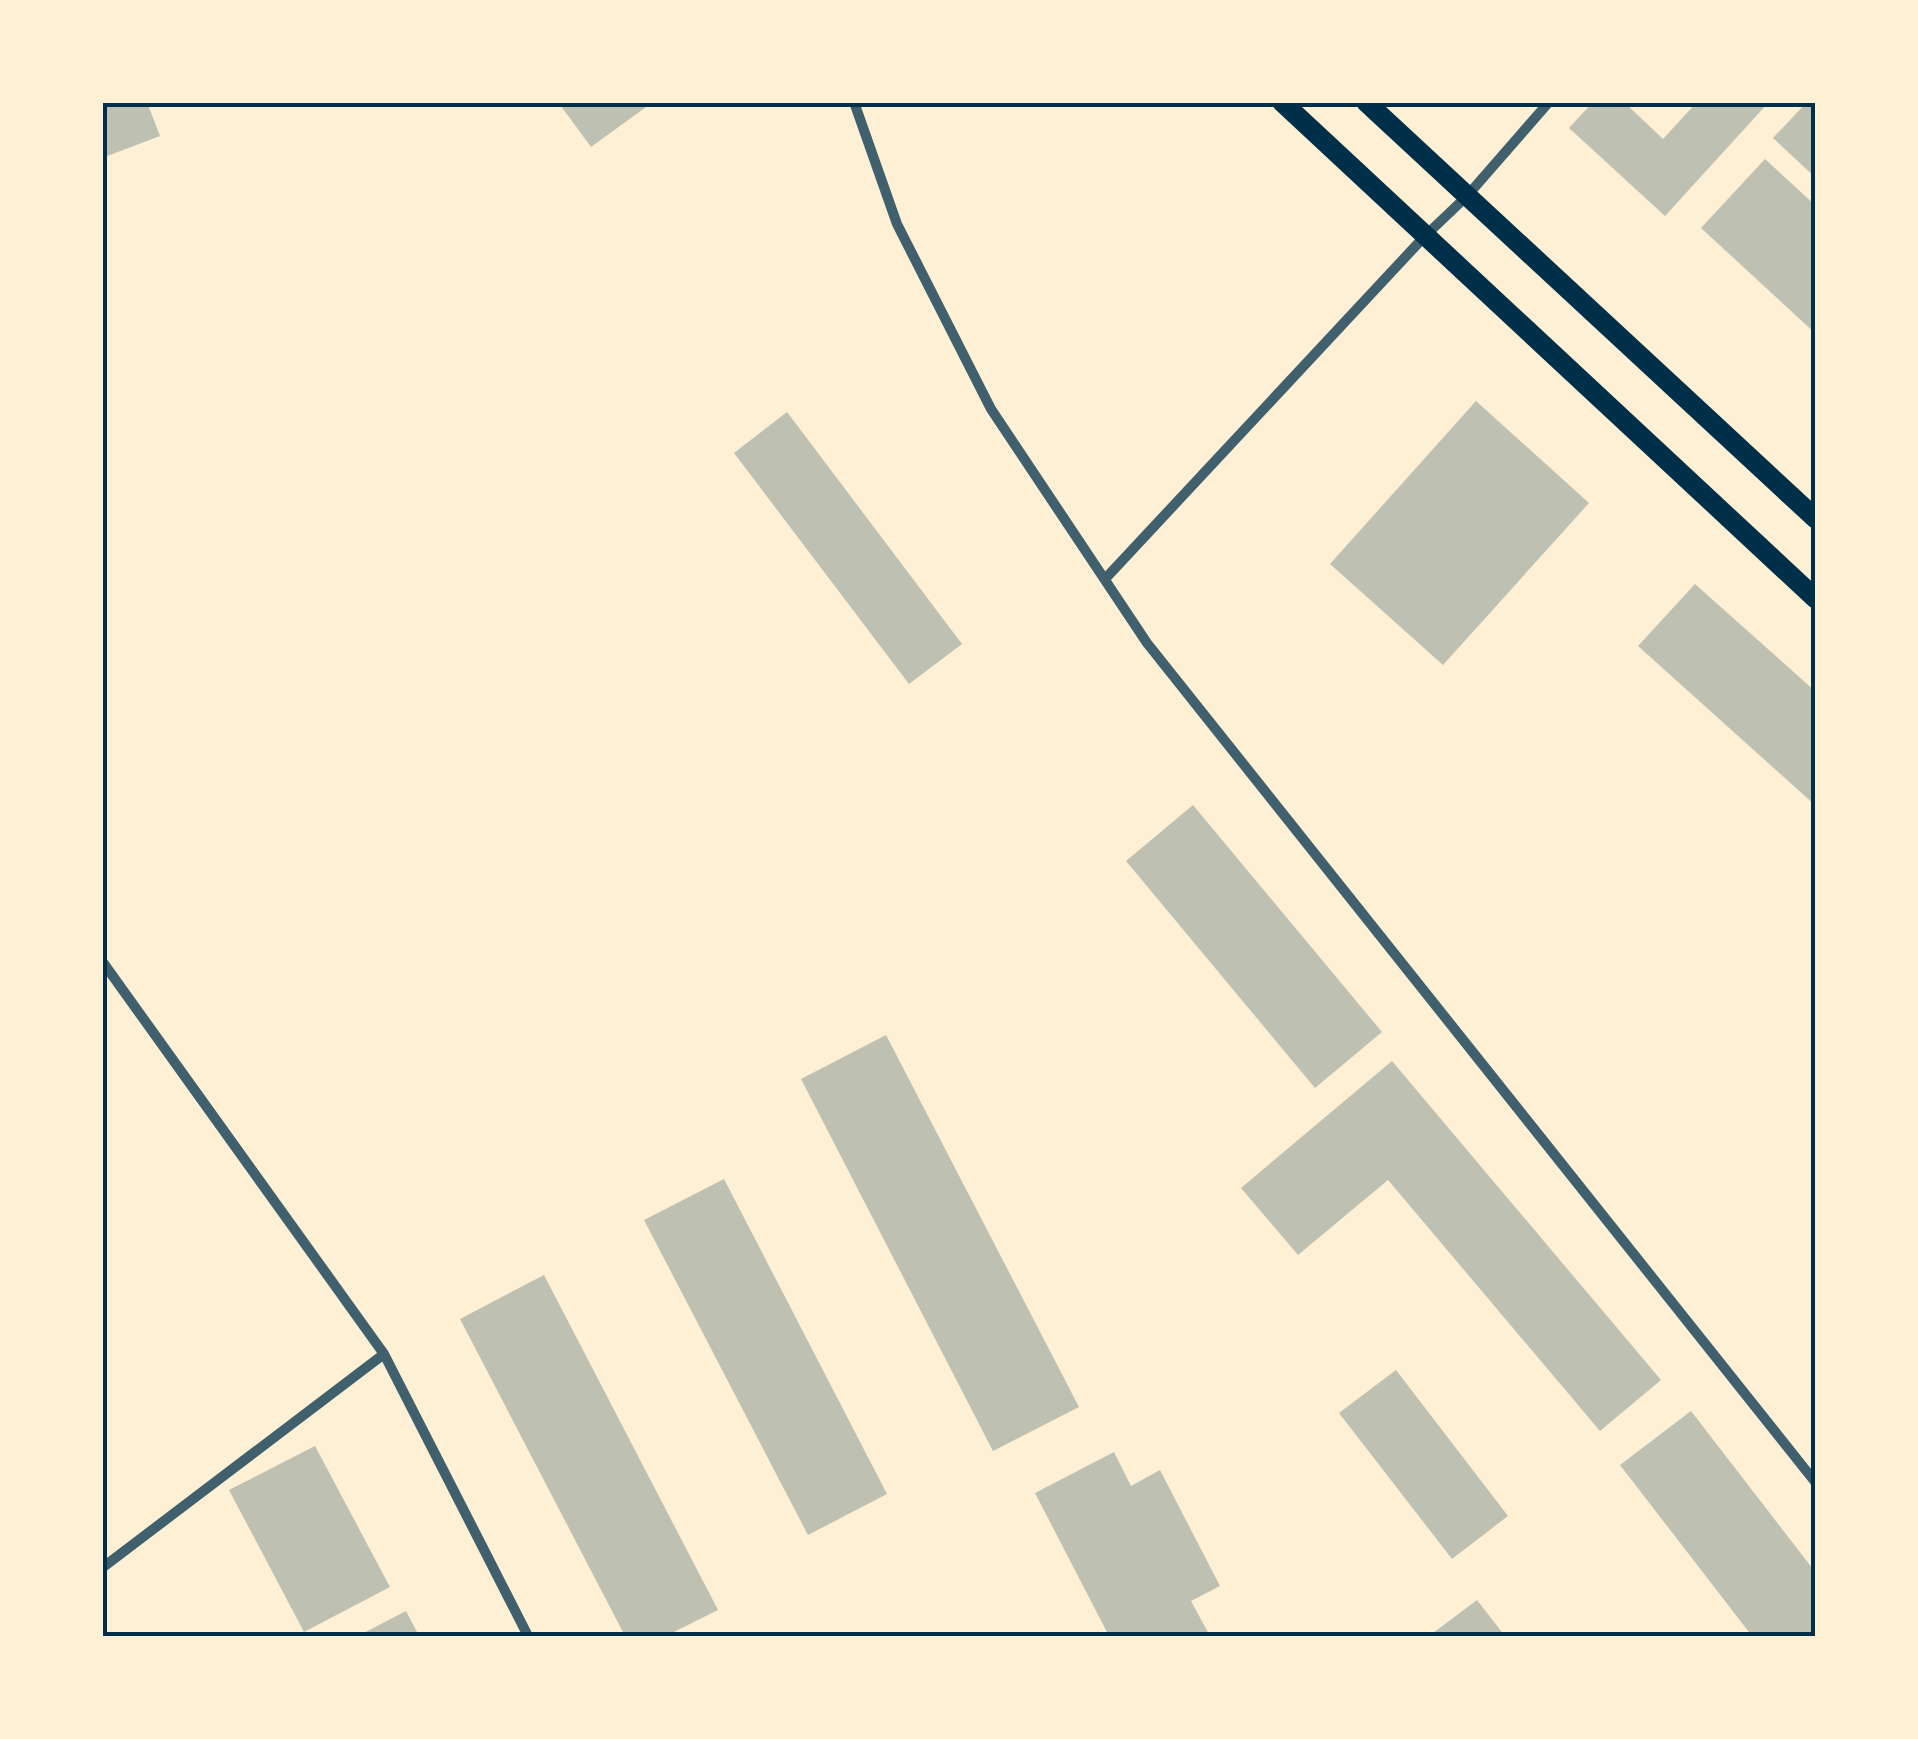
<svg xmlns="http://www.w3.org/2000/svg" width="1918" height="1739" viewBox="0 0 1918 1739" font-family="Spectral,serif">
  <style>
    .building { fill: #bec0b2 }
    .lines { fill: none; stroke-linecap: round; stroke-linejoin: round }
    .minor { stroke: #3f606c; stroke-width: 10 }
    .secondary { stroke: #003049; stroke-width: 20 }
    .neatline { fill: none; stroke: #003049; stroke-width: 4 }
  </style>
  <rect width="100%" height="100%" fill="#fdf0d5"/>
  <!-- building -->
  <path class="building" d="M102 102H147L160 136 102 158Z
    M558 102H653L591 147Z
    M1593 102H1624L1663 139 1697 102H1769L1665 216 1569 128Z
    M1807 102H1816V178L1773 138Z
    M1765 159 1816 206V334L1701 228Z
    M1476 401 1589 503 1443 665 1330 564Z
    M787 412 962 644 909 684 734 453Z
    M1695 584 1816 692V806L1638 646Z
    M1193 805 1382 1032 1315 1088 1126 861Z
    M886 1035 1079 1407 993 1451 801 1079Z
    M1392 1061 1661 1380 1600 1431 1388 1180 1298 1255 1241 1188Z
    M724 1179 887 1494 808 1535 644 1220Z
    M544 1275 718 1610 666 1636H625L460 1319Z
    M1396 1370 1508 1516 1452 1559 1339 1413Z
    M1691 1411 1816 1573V1636H1752L1620 1465Z
    M315 1446 390 1587 304 1632 229 1490Z
    M1114 1452 1131 1486 1160 1470 1220 1586 1191 1601 1210 1636H1109L1035 1493Z
    M1477 1600 1505 1636H1429Z
    M406 1611 419 1636H358Z"/>
  <g class="lines">
    <!-- minor -->
    <path class="minor" d="M854 102 897 224 991 409 1147 643 1816 1483
      M1105 579 1424 237 1467 196 1549 102
      M102 961 384 1354 528 1636
      M102 1568 384 1354"/>
    <!-- secondary -->
    <path class="secondary" d="M1282 102 1816 599
      M1366 102 1816 519"/>
  </g>
  <!-- border -->
  <rect width="1918" height="1739" fill="none" stroke="#fdf0d5" stroke-width="210"/>
  <rect x="105" y="105" width="1708" height="1529" class="neatline"/>
</svg>
